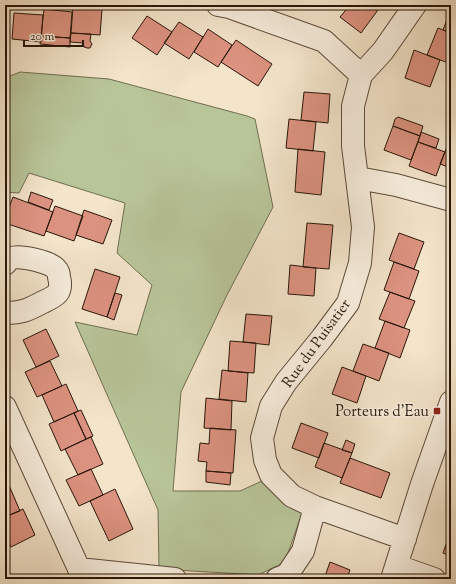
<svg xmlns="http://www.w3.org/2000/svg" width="456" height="584" viewBox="0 0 456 584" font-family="'Sorts Mill Goudy',serif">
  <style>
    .green { fill: #b8c599; stroke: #706e51 }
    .building { fill: #dc9280; stroke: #281609 }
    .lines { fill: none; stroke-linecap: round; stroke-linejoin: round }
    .minor-casing { stroke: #5b4a39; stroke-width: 24 }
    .minor { stroke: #f7eddd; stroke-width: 22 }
    .poi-dot { fill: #8f2418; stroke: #f7eddd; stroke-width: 1.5 }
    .labels { text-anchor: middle; stroke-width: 3; stroke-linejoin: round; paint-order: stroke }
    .street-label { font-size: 15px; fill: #281609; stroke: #f7eddd }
    .poi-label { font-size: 15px; fill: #281609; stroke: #f7eddd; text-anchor: end }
  </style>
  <rect width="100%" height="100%" fill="#f3e4ca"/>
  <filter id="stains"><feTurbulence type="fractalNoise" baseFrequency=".005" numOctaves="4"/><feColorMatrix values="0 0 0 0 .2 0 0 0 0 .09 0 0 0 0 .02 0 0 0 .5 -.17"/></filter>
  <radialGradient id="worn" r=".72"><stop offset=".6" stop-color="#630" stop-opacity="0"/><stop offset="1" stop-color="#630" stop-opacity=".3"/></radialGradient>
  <!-- green -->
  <path class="green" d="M20 72 109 79 247 116 255 119 273 207 226 297 181 392 173 491H240L262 481 302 513 285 562 258 575 159 569 158 510 75 322 137 335 152 285 117 253 125 203 29 173 19 193 5 192V78Z"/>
  <!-- building -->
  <path class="building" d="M350 5H372L378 10 361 33 340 17Z
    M73 7 102 9 100 35 71 33Z
    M44 9 72 12 70 38 41 36Z
    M451 9V33L443 30Z
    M14 13 43 15 41 42 12 39Z
    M147 16 172 32 157 55 132 38Z
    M179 22 203 37 189 59 164 43Z
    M438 28 451 33V64L427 55Z
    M208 29 232 45 218 67 194 52Z
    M71 33 91 34 90 41 92 44 90 48H87L84 47 83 43 70 42Z
    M41 36 70 38V47L40 44Z
    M236 40 272 64 258 86 221 62Z
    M414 50 440 60 430 87 405 78Z
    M304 92 330 94 328 123 301 120Z
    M398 117 423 126 420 136 393 126 395 119Z
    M289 119 316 122 313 151 286 148Z
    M393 126 420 136 411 160 384 150Z
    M421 132 439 139 436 148 418 142Z
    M450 139 451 140V168L440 164Z
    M418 142 445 152 436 176 409 166Z
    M298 149 325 152 321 195 295 192Z
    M31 192 53 200 49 210 28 202Z
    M13 197 53 212 44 236 5 223V218Z
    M55 206 83 216 74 241 46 231Z
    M84 210 112 220 103 244 76 235Z
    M307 223 333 225 329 269 303 267Z
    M399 233 424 242 414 269 389 260Z
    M394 262 419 271 409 299 384 290Z
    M290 265 316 268 314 296 288 294Z
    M95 269 120 277 107 317 82 309Z
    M390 292 415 301 404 328 379 319Z
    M115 293 122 295 114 320 107 317Z
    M246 314 272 316 269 345 243 342Z
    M385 321 410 330 400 358 375 348Z
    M46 329 59 356 36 367 23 340Z
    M230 341 256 343 254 373 228 371Z
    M363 344 389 353 379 381 353 371Z
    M50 361 62 386 37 397 25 372Z
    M342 367 366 376 357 403 332 394Z
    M222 370 248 373 246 402 219 399Z
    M66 384 78 411 54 422 42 395Z
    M206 398 232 401 231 430 204 428Z
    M81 410 93 436 86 439 74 413Z
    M74 413 86 439 61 451 49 424Z
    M301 423 328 433 319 458 292 448Z
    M210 428 236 430 233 473 206 471 207 462 198 461 200 443 209 444Z
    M91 437 103 464 78 475 65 449Z
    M346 440 355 444 352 453 342 450Z
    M324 443 352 453 342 478 315 467Z
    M350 458 390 473 381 498 340 483Z
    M91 469 103 495 79 506 66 480Z
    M206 471 231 473 230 485 206 482Z
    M8 483 20 511 5 517V485Z
    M115 489 133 529 109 541 90 501Z
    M23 509 35 535 11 547 5 535V517Z
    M451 530V556L443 553Z
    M330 562 350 570 347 578 349 579H324Z"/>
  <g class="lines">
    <defs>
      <path id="minor" d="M218 5 229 7 324 41 361 75 353 106V146L363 227 360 263 348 303 322 338 286 382 271 406 262 438 265 460 271 475 292 496 315 507 405 539
        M361 75 383 51 415 5
        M358 178 396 185 451 200
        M5 264C7 262 9 259 12 258 20 255 51 262 56 269 58 271 59 275 59 277 63 293 56 296 43 302 28 310 22 313 5 313
        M5 407 79 569 175 579
        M397 566 434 579
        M277 579 287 575 303 551 315 507
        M392 579 422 484 451 402"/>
    </defs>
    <!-- minor casing -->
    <use href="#minor" class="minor-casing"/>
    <!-- minor -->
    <use href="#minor" class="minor"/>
  </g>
  <!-- markers -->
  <rect class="poi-dot" x="433" y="407" width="8" height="8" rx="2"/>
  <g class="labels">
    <!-- street labels -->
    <g class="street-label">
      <text transform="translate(316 343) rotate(-54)" y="5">Rue du Puisatier</text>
    </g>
    <!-- poi labels -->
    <g class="poi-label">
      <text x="429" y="416">Porteurs d'Eau</text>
    </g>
  </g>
  <!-- margin -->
  <rect width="456" height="584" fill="none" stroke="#f3e4ca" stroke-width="20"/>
  <rect x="6" y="6" width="444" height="572" fill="none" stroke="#281609" stroke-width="2"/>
  <rect x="10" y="10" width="436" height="564" fill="none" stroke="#281609"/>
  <!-- scale -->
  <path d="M24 40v6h59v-6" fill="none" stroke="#281609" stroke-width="2"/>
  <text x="30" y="40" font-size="12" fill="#281609" stroke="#f7eddd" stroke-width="3" paint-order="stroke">20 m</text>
  <rect width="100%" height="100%" filter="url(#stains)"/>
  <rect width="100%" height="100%" fill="url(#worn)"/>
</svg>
